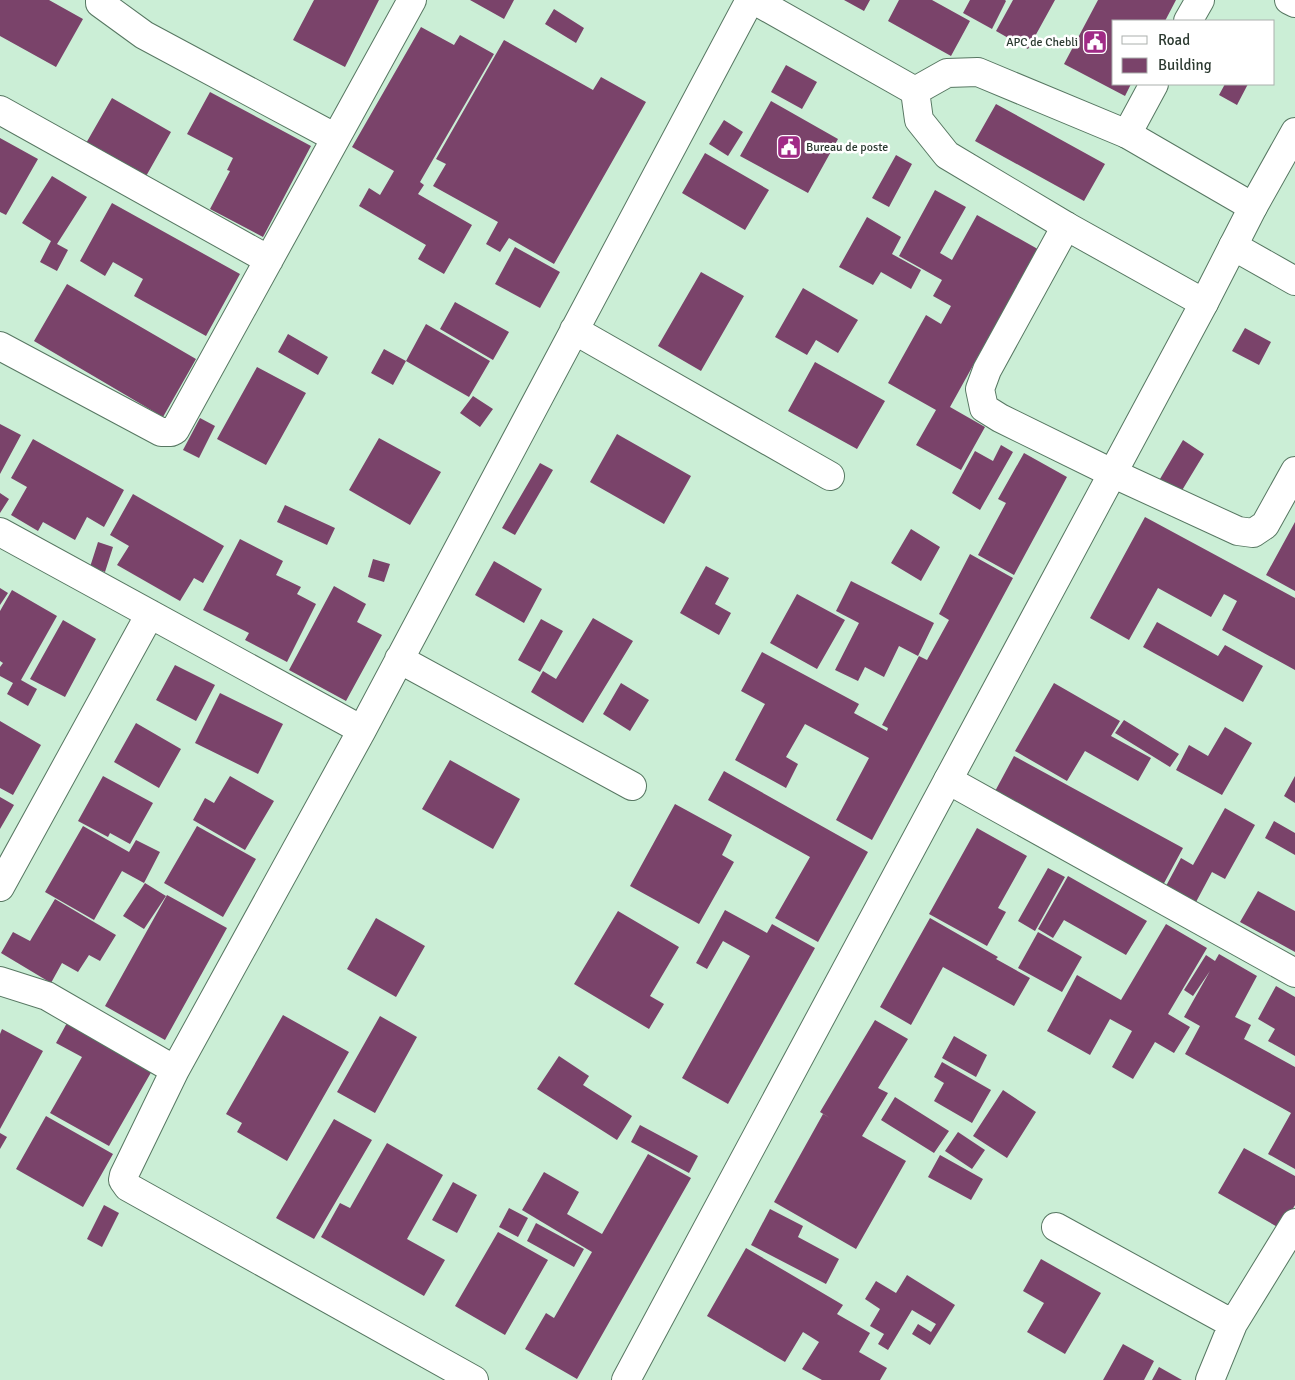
<svg xmlns="http://www.w3.org/2000/svg" width="1295" height="1380" viewBox="0 0 1295 1380" font-family="Signika,sans-serif">
  <style>
    .building { fill: #7a436a }
    .lines { fill: none; stroke-linecap: round; stroke-linejoin: round }
    .street-casing { stroke: #577762; stroke-width: 30 }
    .secondary-casing { stroke: #577762; stroke-width: 30 }
    .primary-casing { stroke: #577762; stroke-width: 30 }
    .street { stroke: #fff; stroke-width: 28 }
    .secondary { stroke: #fff; stroke-width: 28 }
    .primary { stroke: #fff; stroke-width: 28 }
    .labels { text-anchor: middle; stroke-width: 5; stroke-linejoin: round; paint-order: stroke }
    .poi-label { font-size: 12px; fill: #2c3a31; stroke: #fff; text-anchor: end }
  </style>
  <rect width="100%" height="100%" fill="#cbeed6"/>
  <!-- building -->
  <path class="building" d="M0 0H49L83 19 56 67 0 36Z
    M314 0H379L345 67 293 40Z
    M470 0H514L504 19Z
    M844 0H870L864 11Z
    M899 0H932L970 21 951 56 888 21Z
    M970 0H1005L1006 1 992 29 963 13Z
    M1013 0H1055L1028 49 996 31Z
    M1098 0H1176L1165 21H1114V84H1131L1125 96 1064 64Z
    M554 9 584 28 576 43 545 24Z
    M421 27 454 45 460 35 494 54 420 182 424 185 418 194 472 225 444 274 418 259 426 245 359 206 369 188 380 195 394 171 352 147Z
    M504 40 593 90 601 77 646 102 554 264 509 238 500 252 486 244 498 222 433 186 446 164 436 159Z
    M786 65 817 82 802 109 771 92Z
    M1225 84H1248L1237 105 1219 95Z
    M210 92 311 146 263 237 210 209 230 171 227 170 233 158 187 134Z
    M112 98 171 132 145 178 85 145Z
    M771 101 838 139 808 193 740 156Z
    M996 104 1105 164 1084 201 975 141Z
    M724 120 743 132 728 156 709 144Z
    M0 138 38 159 6 215 0 212Z
    M705 153 769 190 745 230 682 193Z
    M896 155 912 164 889 207 872 198Z
    M52 176 87 197 57 244 68 250 57 271 40 262 51 241 22 223Z
    M935 190 966 207 940 253 952 260 977 215 1043 252 1001 315 950 407 985 427 961 470 916 445 936 410 888 383 926 315 941 324 951 306 933 296 942 280 899 256Z
    M112 203 240 274 206 336 134 296 143 279 113 262 105 276 80 261Z
    M867 217 901 237 892 254 921 270 911 289 881 272 873 285 839 267Z
    M515 247 560 272 540 308 495 284Z
    M701 272 744 296 701 371 658 346Z
    M67 284 196 359 163 417 34 341Z
    M803 288 858 320 838 353 816 340 807 355 775 337Z
    M455 302 509 332 493 360 440 329Z
    M426 324 490 361 469 397 406 361Z
    M1245 328 1271 342 1259 365 1232 351Z
    M288 334 328 357 318 375 278 352Z
    M384 349 406 361 393 385 371 373Z
    M815 362 885 401 857 449 788 411Z
    M257 367 306 393 266 465 217 439Z
    M473 396 493 409 480 427 460 413Z
    M200 418 215 426 199 458 183 450Z
    M0 424 21 435 0 474Z
    M617 434 691 476 664 524 590 482Z
    M379 438 441 472 410 525 349 490Z
    M33 439 124 490 104 527 87 517 75 540 43 522 38 531 11 515 27 487 11 478Z
    M1183 440 1204 454 1178 497 1157 484Z
    M1001 445 1013 452 980 510 952 493 975 451 993 461Z
    M1024 453 1067 477 1014 575 978 555 1006 503 998 499Z
    M540 463 553 470 515 535 502 528Z
    M0 493 9 499 0 513Z
    M133 494 224 546 203 583 194 578 180 601 117 565 129 546 110 535Z
    M285 505 335 528 327 545 277 522Z
    M1145 517 1295 598V670L1222 630 1237 601 1224 594 1211 617 1158 588 1129 640 1090 618Z
    M1295 522V591L1266 575Z
    M911 529 940 547 921 581 891 563Z
    M240 539 283 561 276 575 301 587 297 594 316 604 287 662 245 640 249 633 203 610Z
    M98 542 113 547 105 572 90 567Z
    M970 554 1013 578 872 840 836 820 869 758 805 724 786 757 798 764 786 788 735 760 765 704 741 691 762 652 859 704 854 713 887 731 888 728 882 725 919 656 927 660 949 620 939 614Z
    M373 559 390 564 384 582 368 577Z
    M494 561 542 589 524 623 475 595Z
    M706 566 729 578 715 604 731 613 719 635 680 613Z
    M851 581 934 623 918 656 899 646 884 677 865 667 858 681 835 670 859 623 836 611Z
    M334 586 366 604 357 622 382 635 346 701 289 670Z
    M0 588 8 593 0 605Z
    M12 590 57 616 21 680 37 689 28 706 7 694 13 683 0 676V667L3 663 0 661V611Z
    M797 594 845 620 817 669 770 643Z
    M593 618 633 641 583 723 531 692 543 671 556 679Z
    M541 619 563 631 540 672 518 660Z
    M63 620 96 639 65 697 30 679Z
    M1157 622 1218 656 1225 645 1263 666 1243 702 1143 647Z
    M175 665 215 685 196 721 156 700Z
    M621 683 649 700 630 731 603 714Z
    M1054 683 1120 721 1111 736 1151 758 1138 781 1085 751 1067 781 1015 751Z
    M220 693 283 724 258 774 195 743Z
    M1124 720 1179 754 1170 767 1115 733Z
    M0 721 41 745 13 795 0 788Z
    M136 723 181 749 159 788 114 762Z
    M1225 727 1252 743 1222 795 1176 770 1189 745 1208 756Z
    M1014 756 1183 848 1162 887 993 795Z
    M450 760 520 799 493 849 422 809Z
    M724 771 868 852 818 942 775 918 810 857 708 800Z
    M103 776 153 803 130 844 110 833 108 837 78 821Z
    M230 776 274 801 245 850 193 820 205 798 214 803Z
    M1295 776V803L1284 796Z
    M0 797 14 805 0 829Z
    M675 804 732 835 722 855 734 862 699 924 630 886Z
    M1225 808 1255 825 1225 879 1212 872 1196 902 1166 886 1181 858 1193 865Z
    M1274 821 1295 833V855L1265 838Z
    M83 826 129 852 136 840 160 852 144 883 122 871 94 920 45 892Z
    M197 826 256 859 223 917 164 883Z
    M977 828 1027 856 998 908 1006 912 987 946 929 914Z
    M1048 868 1065 877 1035 931 1018 921Z
    M1068 876 1147 921 1126 955 1064 920 1053 938 1038 929Z
    M145 883 166 896 144 929 123 916Z
    M1258 891 1295 911V952L1240 922Z
    M167 895 227 928 165 1040 105 1006Z
    M55 899 116 935 100 961 89 955 78 972 62 963 51 983 1 953 13 932 30 941Z
    M725 910 767 933 772 924 815 948 728 1104 682 1078 750 956 723 941 707 969 696 963Z
    M618 911 679 947 650 996 664 1004 649 1029 574 984Z
    M376 918 425 946 396 997 347 969Z
    M930 918 998 957 996 959 1030 978 1014 1006 943 967 911 1025 880 1007Z
    M1166 924 1207 948 1168 1014 1190 1027 1174 1053 1155 1042 1133 1079 1112 1067 1132 1031 1110 1019 1090 1055 1047 1031 1077 975 1121 1000Z
    M1038 932 1082 957 1062 992 1018 968Z
    M1219 954 1257 976 1235 1017 1251 1025 1244 1039 1295 1067V1169L1268 1154 1291 1113 1185 1054 1200 1026 1184 1017 1210 971 1193 996 1184 990 1206 955 1215 961Z
    M1276 986 1295 997V1056L1268 1041 1275 1029 1258 1019Z
    M283 1015 349 1052 287 1161 237 1132 242 1123 226 1114Z
    M380 1016 417 1037 375 1113 337 1092Z
    M875 1020 908 1039 878 1088 888 1093 862 1136 906 1161 856 1249 774 1202 823 1114 830 1118 820 1112Z
    M68 1021 153 1069 109 1146 50 1113 82 1057 56 1043Z
    M2 1029 43 1051 0 1129V1034Z
    M954 1036 987 1055 976 1077 942 1058Z
    M559 1056 589 1076 583 1085 632 1116 617 1140 537 1089Z
    M942 1062 991 1090 972 1123 934 1101 944 1083 934 1077Z
    M1003 1090 1036 1112 1007 1158 973 1136Z
    M895 1097 949 1131 934 1153 881 1120Z
    M46 1116 113 1154 83 1207 16 1169Z
    M334 1119 372 1140 314 1239 276 1218Z
    M640 1125 698 1156 689 1173 631 1142Z
    M958 1132 985 1150 972 1169 945 1151Z
    M0 1133 7 1137 0 1149Z
    M387 1143 443 1175 407 1239 445 1260 424 1296 321 1237 340 1203 350 1208Z
    M1244 1148 1295 1176V1205L1281 1229 1218 1193Z
    M648 1154 691 1178 577 1379 525 1349 546 1313 554 1318 592 1252 522 1210 544 1172 579 1192 567 1214 602 1234Z
    M940 1155 983 1179 971 1200 928 1177Z
    M453 1182 477 1195 457 1233 432 1220Z
    M104 1205 119 1213 102 1247 87 1239Z
    M509 1208 528 1218 518 1237 499 1227Z
    M770 1209 803 1226 798 1237 839 1259 826 1284 751 1245Z
    M536 1223 584 1249 574 1267 527 1241Z
    M498 1232 548 1260 505 1335 455 1306Z
    M746 1248 843 1305 837 1314 870 1333 859 1352 887 1368 880 1380H822L802 1369 819 1342 803 1332 785 1362 707 1316Z
    M1041 1259 1101 1293 1065 1354 1027 1332 1044 1303 1023 1291Z
    M907 1275 955 1305 930 1345 912 1334 918 1324 931 1332 936 1324 912 1310 888 1350 878 1344 884 1334 870 1326 880 1309 865 1299 876 1281 896 1293Z
    M1123 1344 1154 1361 1144 1380H1103Z
    M1159 1367 1182 1380H1152Z"/>
  <g class="lines">
    <defs>
      <path id="street" d="M100 0V3L144 35 336 138
        M1289 0 1295 3
        M1188 21 1200 0
        M0 110 269 260
        M1127 134 1154 84
        M1066 226 987 370 980 389 984 408 1000 418 1112 473 1238 531 1253 533 1265 525 1295 471
        M574 330 830 476
        M0 346 161 432H171L175 430 412 0
        M0 532 362 730
        M399 659 632 786
        M948 780 1295 973
        M0 887 150 614
        M0 981 47 996 175 1070
        M1056 1227 1233 1324
        M474 1380 128 1187 123 1180 124 1175 175 1070 362 730 750 0
        M1210 1380 1233 1324 1295 1223"/>
      <path id="secondary" d="M754 0 915 91
        M1233 246 1295 281
        M1204 303 1066 226 947 155 919 120 915 91 947 73 978 72 1127 134 1253 207"/>
      <path id="primary" d="M626 1380 1204 303 1253 207 1295 132"/>
    </defs>
    <!-- street casing -->
    <use href="#street" class="street-casing"/>
    <!-- secondary casing -->
    <use href="#secondary" class="secondary-casing"/>
    <!-- primary casing -->
    <use href="#primary" class="primary-casing"/>
    <!-- street -->
    <use href="#street" class="street"/>
    <!-- secondary -->
    <use href="#secondary" class="secondary"/>
    <!-- primary -->
    <use href="#primary" class="primary"/>
  </g>
  <!-- icons -->
  <defs>
    <symbol id="civic-square" viewBox="-11 -11 22 22"><rect x="-9" y="-9" width="18" height="18" rx="4" fill="#a02b86" stroke="#fff"/><path d="M-.6-6.5H3V-4.5H.6V-3L4-1V1h2V6H-6V1h2V-1L-.6-3ZM-1.2 2.5V6h2.4V2.5Z" fill="#fff"/></symbol>
  </defs>
  <g fill-rule="evenodd">
    <use href="#civic-square" x="1081" y="28" width="28" height="28"/>
    <use href="#civic-square" x="775" y="133" width="28" height="28"/>
  </g>
  <g class="labels">
    <!-- poi labels -->
    <g class="poi-label">
      <text x="1078" y="46">APC de Chebli</text>
      <text x="806" y="151" text-anchor="start">Bureau de poste</text>
    </g>
  </g>
  <!-- legend -->
  <rect x="1112" y="20" width="162" height="65" fill="#ffffff" stroke="#abb0ad"/>
  <rect x="1122" y="36" width="25" height="8" fill="#ffffff" stroke="#abb0ad"/>
  <text x="1158" y="45" font-size="15" fill="#2c3a31">Road</text>
  <rect x="1122" y="58" width="25" height="15" fill="#7a436a" stroke="#abb0ad"/>
  <text x="1158" y="70" font-size="15" fill="#2c3a31">Building</text>
</svg>
